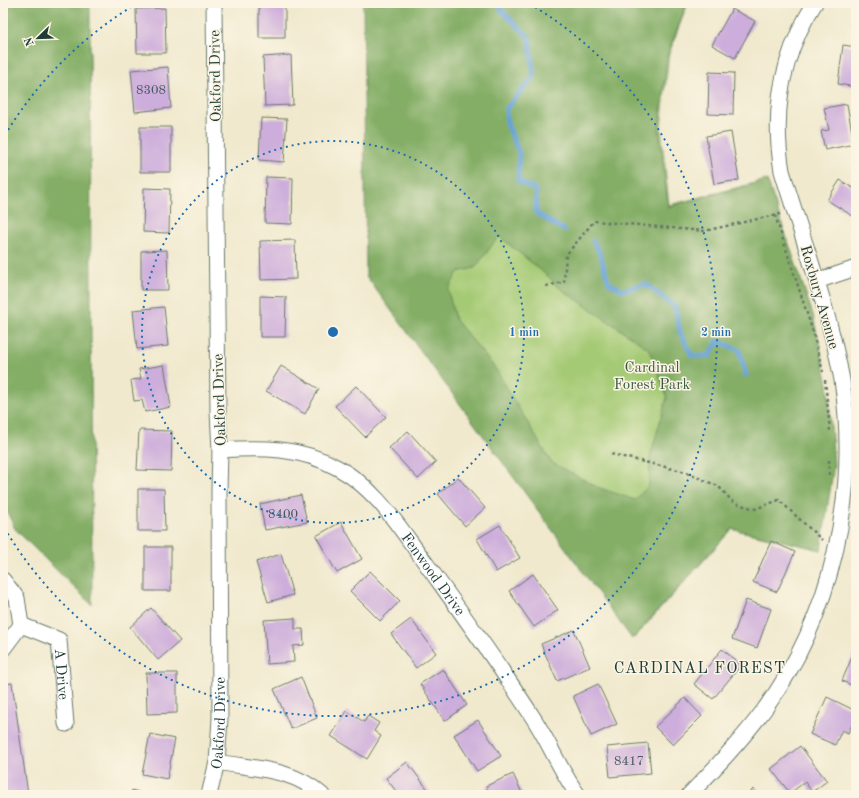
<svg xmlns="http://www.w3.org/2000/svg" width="859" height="798" viewBox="0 0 859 798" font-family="'Old Standard TT',serif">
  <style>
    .green { fill: #a5ca74; stroke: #628454 }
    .forest { fill: #84ae66; stroke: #52764d; fill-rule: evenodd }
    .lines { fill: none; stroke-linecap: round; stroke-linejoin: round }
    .stream { stroke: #66a3d7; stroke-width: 5 }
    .building { fill: #cdaddb }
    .minor-casing { stroke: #68796a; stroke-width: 17 }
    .path { stroke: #68796a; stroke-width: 2.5; stroke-dasharray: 3 3; stroke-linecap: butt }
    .minor { stroke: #fff; stroke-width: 15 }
    .ring { fill: none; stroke: #1f6fb2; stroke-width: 2; stroke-dasharray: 2 4 }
    .labels { text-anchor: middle; stroke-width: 3; stroke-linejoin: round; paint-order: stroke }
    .number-label { font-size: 13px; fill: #4a595e }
    .street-label { font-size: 15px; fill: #1f3d34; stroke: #fcf5e5 }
    .park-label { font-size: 15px; fill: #3a5941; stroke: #fcf5e5 }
    .neighbourhood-label { font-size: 16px; letter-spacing: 1px; fill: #1f3d34; stroke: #fcf5e5 }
    .centre { fill: #1f6fb2; stroke: #fcf5e5; stroke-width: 2 }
    .ring-label { font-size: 12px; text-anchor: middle; font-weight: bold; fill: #1f6fb2; stroke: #fcf5e5; stroke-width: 3; stroke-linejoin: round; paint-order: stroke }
  </style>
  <rect width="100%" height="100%" fill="#fcf5e5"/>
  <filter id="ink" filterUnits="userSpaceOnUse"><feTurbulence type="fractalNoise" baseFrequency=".025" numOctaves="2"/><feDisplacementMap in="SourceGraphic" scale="8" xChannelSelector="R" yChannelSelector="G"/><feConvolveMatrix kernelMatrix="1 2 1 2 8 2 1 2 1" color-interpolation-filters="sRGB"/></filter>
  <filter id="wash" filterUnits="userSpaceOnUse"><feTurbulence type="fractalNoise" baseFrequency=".012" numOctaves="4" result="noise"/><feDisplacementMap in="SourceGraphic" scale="16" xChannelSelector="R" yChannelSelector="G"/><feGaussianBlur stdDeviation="0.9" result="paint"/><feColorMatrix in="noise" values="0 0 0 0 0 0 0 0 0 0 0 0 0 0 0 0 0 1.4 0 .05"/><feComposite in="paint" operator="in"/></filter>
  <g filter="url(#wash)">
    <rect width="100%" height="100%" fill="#f0e9cd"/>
    <!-- green -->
    <path class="green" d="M365 3H688L669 54 661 128 669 205 767 180 813 315 828 385 821 550 732 529 634 638 367 275Z"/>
    <!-- forest -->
    <path class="forest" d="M3 3H90L92 605 15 529 3 503Z
      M363 3H687L667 56 659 129 668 207 767 180 813 315 828 385 834 465 821 550 732 529 632 639 366 276ZM499 236 550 278 558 287 649 349 667 397 650 457 649 485 635 500 597 487 551 462 495 368 455 319 448 290 458 272 475 268Z"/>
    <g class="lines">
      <!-- stream -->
      <path class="stream" d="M500 3 501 10 529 37 534 76 506 109 507 123 519 153 518 181 536 190V213L564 230
        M593 241 599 251 609 283 623 290 646 284 675 307 680 332 692 356H709L718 341 739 350 746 375"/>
    </g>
    <g id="blocks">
      <!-- building -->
      <path class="building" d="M259 3H285V38H259Z
        M165 8 166 53H137L136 9Z
        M732 9 755 21 735 58 712 45Z
        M843 45 856 47V87L838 84Z
        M291 55 293 105 265 106 263 57Z
        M168 67 171 108 135 112 131 70Z
        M709 72 734 73 733 115 708 114Z
        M847 104 854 144 825 150 821 131 829 130 824 108Z
        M261 118 287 119 284 162 259 160Z
        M140 127H171V172H140Z
        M731 132 739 180 714 184 706 136Z
        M266 177 293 178 292 224 265 223Z
        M840 180 856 190V218L827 200Z
        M144 188 170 189 169 233 143 232Z
        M295 240 296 279 261 280 260 241Z
        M167 250 168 290H141V251Z
        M260 296 286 297 285 337H260Z
        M164 307 168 346 137 349 133 310Z
        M164 365 171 407 145 412 142 400 134 401 131 380 141 379 139 369Z
        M281 366 319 389 305 414 266 391Z
        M356 386 386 417 365 437 335 406Z
        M139 430 172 431 171 471 137 470Z
        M408 431 436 462 418 479 389 448Z
        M458 477 485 508 465 526 438 494Z
        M138 489H164L165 531H138Z
        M301 495 307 522 265 530 260 504Z
        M341 522 362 559 337 573 316 536Z
        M500 525 520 558 496 572 477 539Z
        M771 541 795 552 777 592 753 582Z
        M145 547H171V591H145Z
        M281 554 293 595 268 602 256 562Z
        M370 571 400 601 380 621 350 591Z
        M533 574 558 610 534 627 509 591Z
        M746 600 771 609 757 648 732 639Z
        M151 608 180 641 158 660 130 627Z
        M295 618V629H303L304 645 293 646 294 662 267 664 264 620Z
        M411 619 436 653 416 668 391 634Z
        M574 630 590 667 557 681 541 644Z
        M856 647V687L842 681Z
        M722 649 741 665 713 699 694 684Z
        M443 669 467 705 445 721 420 684Z
        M146 673H177V713L147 714Z
        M301 677 317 718 291 729 274 689Z
        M12 683 28 794 3 795V684Z
        M598 684 617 724 591 736 573 696Z
        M827 697 856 711V717L848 733 842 730 835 745 810 734Z
        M685 698 702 716 673 745 655 727Z
        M347 711 364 722 368 716 379 723 374 731 381 736 367 759 331 736Z
        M478 720 501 756 477 771 454 735Z
        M150 734 175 739 167 779 142 774Z
        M648 743 651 773 610 777 607 747Z
        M800 746 827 781 812 792 805 782 790 793 771 769Z
        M407 762 432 795H399L386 778Z
        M513 774 523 795H490L486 786Z
        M753 789 760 795H749Z
        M132 790 148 795H131Z"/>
    </g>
  </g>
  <g filter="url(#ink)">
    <use href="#blocks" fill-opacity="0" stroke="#68796a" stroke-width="1"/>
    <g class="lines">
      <defs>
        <g id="minor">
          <path d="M817 281 856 268"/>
          <path id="s1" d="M220 450C261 447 301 447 338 468 375 488 397 524 422 558 460 611 499 664 534 719 550 744 561 772 578 795"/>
          <path d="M3 580 17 598 21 625 3 649"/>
          <path id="s2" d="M21 625 59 640 66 724"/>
          <path d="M217 762C255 769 292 768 322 795"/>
          <path id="s3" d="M209 795 217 762 220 719 219 491 220 450 218 412 214 3"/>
          <path d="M689 795C715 768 741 741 764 710 832 617 859 494 842 380 829 309 803 240 782 171 772 111 782 54 815 3"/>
        </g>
      </defs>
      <!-- minor casing -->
      <use href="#minor" class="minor-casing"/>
      <!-- path -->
      <path class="path" d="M775 215 813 332 823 372
        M546 286 564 282 566 255 594 221 704 231 780 214
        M825 380 830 431
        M611 454 682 471 718 486 734 503 755 509 779 500 822 540
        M829 475V458"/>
      <!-- minor -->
      <use href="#minor" class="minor"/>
    </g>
  </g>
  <!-- distance rings -->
  <g class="ring">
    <circle cx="333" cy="332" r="191"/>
    <path d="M5 135A383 383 0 0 1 136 4M530 4A383 383 0 1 1 5 529"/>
  </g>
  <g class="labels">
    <!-- number labels -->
    <g class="number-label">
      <text x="151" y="94">8308</text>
      <text x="283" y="518">8400</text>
      <text x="629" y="765">8417</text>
    </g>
    <!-- street labels -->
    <g class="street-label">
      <text transform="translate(215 76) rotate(-91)" y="5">Oakford Drive</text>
      <text transform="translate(820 297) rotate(74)" y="5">Roxbury Avenue</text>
      <text transform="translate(219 400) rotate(-92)" y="5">Oakford Drive</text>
      <text dy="5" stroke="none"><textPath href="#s1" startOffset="265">Fenwood Drive</textPath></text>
      <text dy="5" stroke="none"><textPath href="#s2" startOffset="75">A Drive</textPath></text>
      <text dy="5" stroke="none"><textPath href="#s3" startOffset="73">Oakford Drive</textPath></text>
    </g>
    <!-- park labels -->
    <g class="park-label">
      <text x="652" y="372">Cardinal<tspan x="652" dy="17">Forest Park</tspan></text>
    </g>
    <!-- neighbourhood labels -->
    <g class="neighbourhood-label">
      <text x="700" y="673">CARDINAL FOREST</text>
    </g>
  </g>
  <circle cx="333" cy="332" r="6" class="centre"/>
  <g class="ring-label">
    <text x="524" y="336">1 min</text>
    <text x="716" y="336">2 min</text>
  </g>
  <!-- margin -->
  <rect width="859" height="798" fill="none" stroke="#fcf5e5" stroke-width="16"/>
  <!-- north arrow -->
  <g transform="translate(38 38) rotate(247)" stroke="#fcf5e5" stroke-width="3" paint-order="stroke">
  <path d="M0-3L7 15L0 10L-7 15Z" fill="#1f3d34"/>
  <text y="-6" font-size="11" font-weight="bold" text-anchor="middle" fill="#1f3d34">N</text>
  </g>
</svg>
